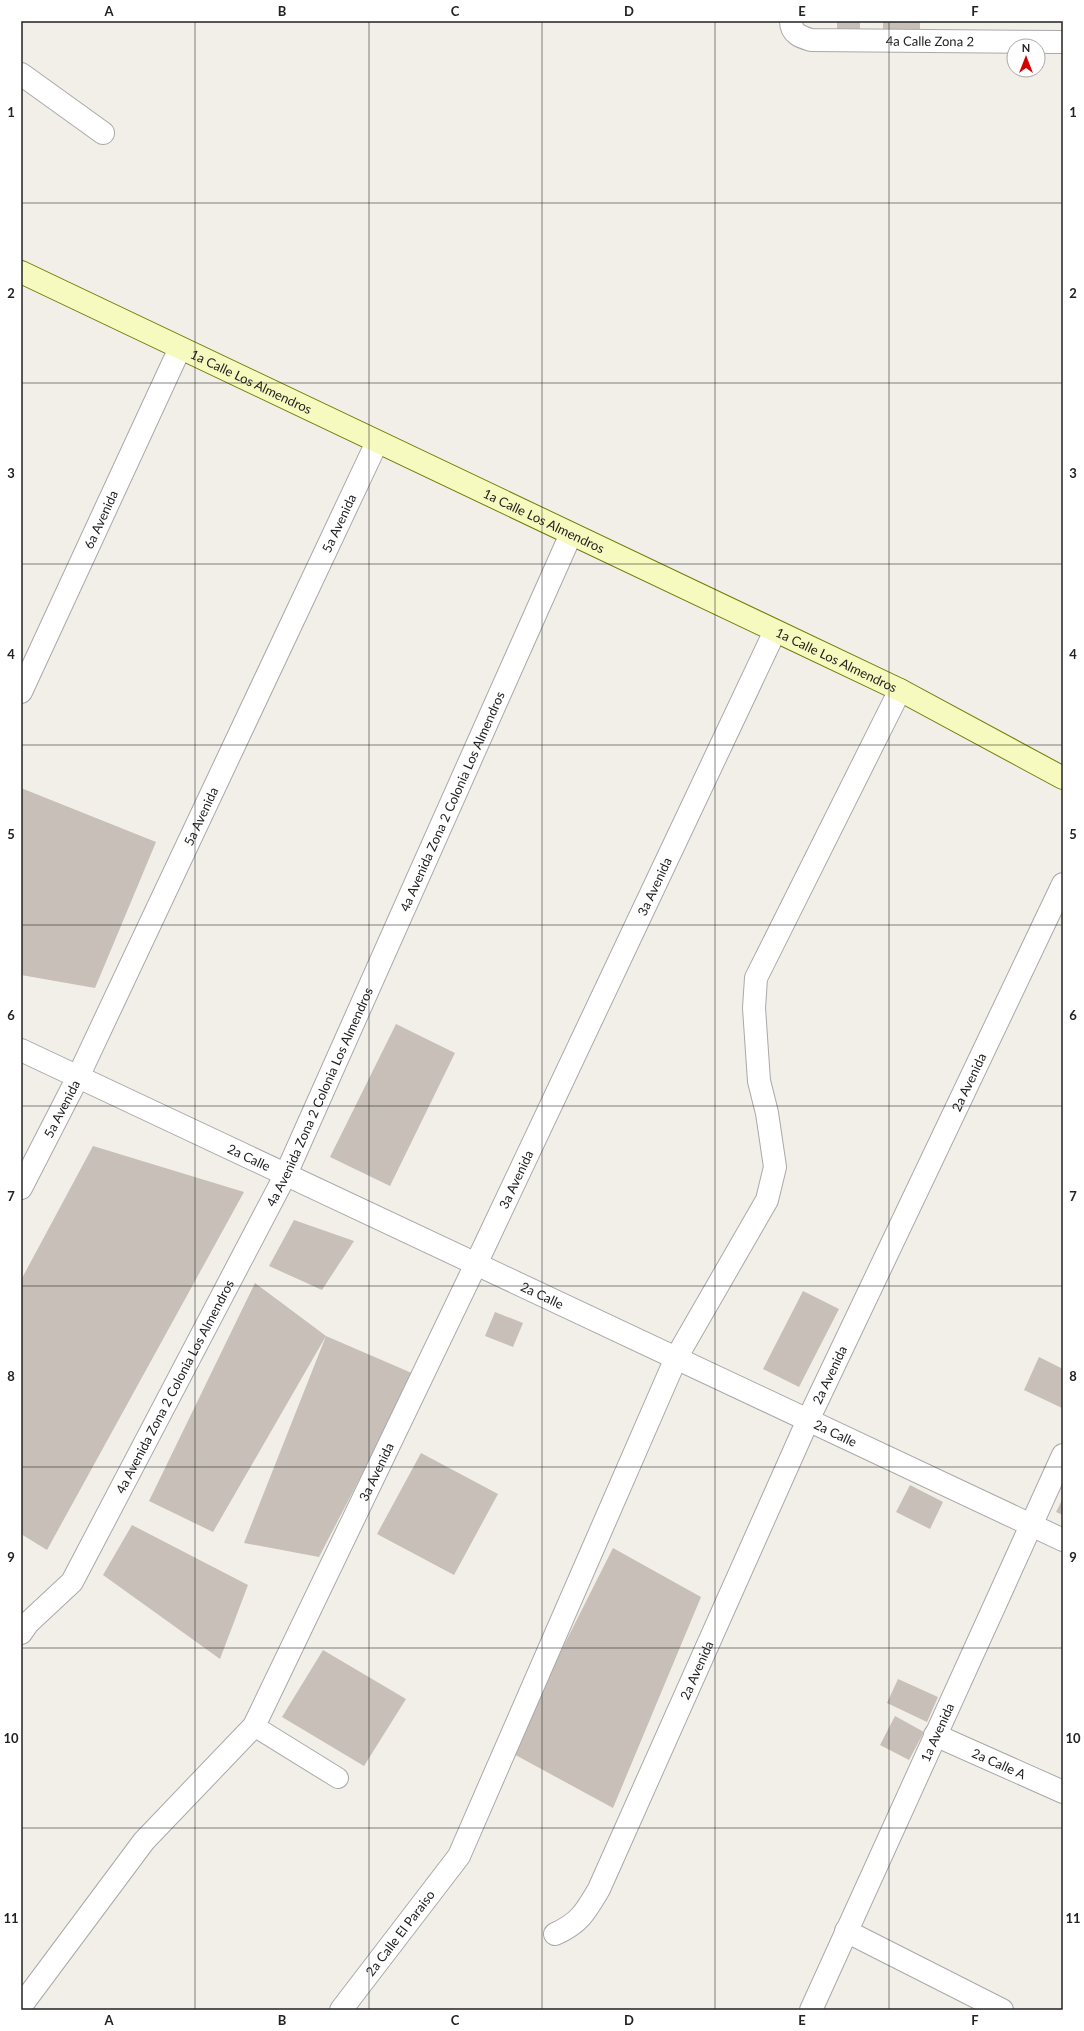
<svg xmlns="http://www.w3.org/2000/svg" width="1084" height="2031" viewBox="0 0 1084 2031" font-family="Lato,sans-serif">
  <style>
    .building { fill: #c7bfb8 }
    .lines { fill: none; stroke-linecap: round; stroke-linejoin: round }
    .lane-casing { stroke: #a9a9a9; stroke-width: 22 }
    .street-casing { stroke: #a9a9a9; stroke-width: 24 }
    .secondary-casing { stroke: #707d05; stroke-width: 24 }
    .lane { stroke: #fff; stroke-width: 20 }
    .street { stroke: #fff; stroke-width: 22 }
    .secondary { stroke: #f7fabf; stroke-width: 22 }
    .grid { fill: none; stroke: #222; stroke-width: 1; stroke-opacity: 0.55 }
    .labels { text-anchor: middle; stroke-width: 4; stroke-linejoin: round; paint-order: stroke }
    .street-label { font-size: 13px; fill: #222; stroke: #fff }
    .neatline { fill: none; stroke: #222; stroke-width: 1.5 }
    .grid-label { font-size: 13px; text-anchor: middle; font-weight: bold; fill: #222 }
  </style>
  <rect width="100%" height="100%" fill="#f2efe9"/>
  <!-- building -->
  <path class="building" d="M837 21H860V29H837Z
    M883 21H920V30H883Z
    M21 788 156 842 95 988 21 975Z
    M396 1024 455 1053 390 1186 330 1157Z
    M93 1146 244 1192 47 1550 21 1534V1280Z
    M294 1220 354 1241 322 1290 269 1266Z
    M255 1283 326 1336 414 1374 319 1557 244 1543 326 1336 213 1532 149 1501Z
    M803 1291 839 1309 799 1387 763 1369Z
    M495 1312 523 1323 513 1347 485 1336Z
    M1039 1357 1063 1369 1062 1408 1024 1390Z
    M421 1453 498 1494 454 1575 377 1534Z
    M910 1485 943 1502 930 1529 896 1512Z
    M1063 1498V1515L1056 1512Z
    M132 1525 248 1585 220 1659 103 1575Z
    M613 1548 701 1597 613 1808 510 1752Z
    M323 1650 406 1699 364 1766 282 1717Z
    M898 1679 938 1697 927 1722 887 1703Z
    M895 1716 924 1732 909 1760 880 1745Z"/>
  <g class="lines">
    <defs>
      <path id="lane" d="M254 1726 338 1778"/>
      <g id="street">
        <path id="s1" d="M791 21C791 34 801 37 811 40L1063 42"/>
        <path d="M21 74 103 133"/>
        <path id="s2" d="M21 692 180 348"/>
        <path id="s3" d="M21 1050 1063 1540"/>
        <path id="s4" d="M21 1188 78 1077 377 442"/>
        <path id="s5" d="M21 1633 28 1623 72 1582 286 1174 571 534"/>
        <path id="s6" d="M935 1735 1063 1792"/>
        <path d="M846 1931 1002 2010"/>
        <path id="s7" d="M555 1934C580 1923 586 1911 599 1889L808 1420 1063 884"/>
        <path id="s8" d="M21 2006 144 1841 254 1726 476 1264 775 631"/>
        <path id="s9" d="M341 2010 459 1856 676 1358 767 1200 775 1167 767 1113 759 1081 754 1008 756 978 900 690"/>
        <path id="s10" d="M811 2010 1063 1455"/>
      </g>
      <g id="secondary">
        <path id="s11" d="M21 272 900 690 1063 778"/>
      </g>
    </defs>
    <!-- lane casing -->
    <use href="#lane" class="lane-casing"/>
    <!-- street casing -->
    <use href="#street" class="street-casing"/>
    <!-- secondary casing -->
    <use href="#secondary" class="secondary-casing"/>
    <!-- lane -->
    <use href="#lane" class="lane"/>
    <!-- street -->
    <use href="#street" class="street"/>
    <!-- secondary -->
    <use href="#secondary" class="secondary"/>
  </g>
  <!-- grid -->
  <path class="grid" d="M195 21V2010M369 21V2010M542 21V2010M715 21V2010M889 21V2010M21 203H1063M21 383H1063M21 564H1063M21 745H1063M21 925H1063M21 1106H1063M21 1286H1063M21 1467H1063M21 1648H1063M21 1828H1063"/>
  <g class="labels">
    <!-- street labels -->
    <g class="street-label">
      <text dy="5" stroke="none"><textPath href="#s1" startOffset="149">4a Calle Zona 2</textPath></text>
      <text dy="5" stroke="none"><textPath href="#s11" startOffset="255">1a Calle Los Almendros</textPath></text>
      <text dy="5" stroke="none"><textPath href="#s2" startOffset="190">6a Avenida</textPath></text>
      <text dy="5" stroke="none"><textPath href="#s11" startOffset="579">1a Calle Los Almendros</textPath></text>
      <text dy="5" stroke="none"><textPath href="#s4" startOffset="737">5a Avenida</textPath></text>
      <text dy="5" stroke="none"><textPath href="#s11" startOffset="903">1a Calle Los Almendros</textPath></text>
      <text dy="5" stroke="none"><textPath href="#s5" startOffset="941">4a Avenida Zona 2 Colonia Los Almendros</textPath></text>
      <text dy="5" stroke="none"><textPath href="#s4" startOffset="413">5a Avenida</textPath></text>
      <text dy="5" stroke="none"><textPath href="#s8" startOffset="1295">3a Avenida</textPath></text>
      <text dy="5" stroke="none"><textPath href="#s7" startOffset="952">2a Avenida</textPath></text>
      <text dy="5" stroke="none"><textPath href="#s5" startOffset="617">4a Avenida Zona 2 Colonia Los Almendros</textPath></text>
      <text dy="5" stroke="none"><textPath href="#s4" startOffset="89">5a Avenida</textPath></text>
      <text dy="5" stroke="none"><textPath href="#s3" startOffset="252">2a Calle</textPath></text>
      <text dy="5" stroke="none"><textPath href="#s8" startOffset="971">3a Avenida</textPath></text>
      <text dy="5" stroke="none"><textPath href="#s3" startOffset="576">2a Calle</textPath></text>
      <text dy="5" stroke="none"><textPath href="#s7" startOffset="628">2a Avenida</textPath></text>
      <text dy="5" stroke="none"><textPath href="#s5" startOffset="293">4a Avenida Zona 2 Colonia Los Almendros</textPath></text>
      <text dy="5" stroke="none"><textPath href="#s3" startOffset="900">2a Calle</textPath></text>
      <text dy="5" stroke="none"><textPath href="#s8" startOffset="647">3a Avenida</textPath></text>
      <text dy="5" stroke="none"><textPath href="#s7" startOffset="304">2a Avenida</textPath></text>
      <text dy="5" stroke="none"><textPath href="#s10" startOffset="305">1a Avenida</textPath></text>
      <text dy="5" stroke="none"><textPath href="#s6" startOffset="70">2a Calle A</textPath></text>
      <text dy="5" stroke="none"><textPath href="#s9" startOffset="97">2a Calle El Paraiso</textPath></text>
    </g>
  </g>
  <!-- border -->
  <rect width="1084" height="2031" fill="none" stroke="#ffffff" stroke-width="44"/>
  <!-- north arrow -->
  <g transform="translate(1026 58)"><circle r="19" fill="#ffffff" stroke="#a7a7a7"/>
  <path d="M0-3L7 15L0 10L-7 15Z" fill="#d40000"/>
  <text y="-6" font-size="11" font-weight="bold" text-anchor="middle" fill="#222222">N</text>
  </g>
  <rect x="22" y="22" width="1040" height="1987" class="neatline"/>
  <g class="grid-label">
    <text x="109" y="16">A</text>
    <text x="282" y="16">B</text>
    <text x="455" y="16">C</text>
    <text x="629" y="16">D</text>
    <text x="802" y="16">E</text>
    <text x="975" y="16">F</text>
    <text x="11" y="117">1</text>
    <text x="1073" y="117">1</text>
    <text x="11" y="298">2</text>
    <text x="1073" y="298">2</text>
    <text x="11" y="478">3</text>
    <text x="1073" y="478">3</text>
    <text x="11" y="659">4</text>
    <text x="1073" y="659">4</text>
    <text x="11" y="839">5</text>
    <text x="1073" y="839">5</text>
    <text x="11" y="1020">6</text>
    <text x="1073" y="1020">6</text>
    <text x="11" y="1201">7</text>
    <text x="1073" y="1201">7</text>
    <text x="11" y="1381">8</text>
    <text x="1073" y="1381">8</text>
    <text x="11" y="1562">9</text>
    <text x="1073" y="1562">9</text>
    <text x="11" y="1743">10</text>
    <text x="1073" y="1743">10</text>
    <text x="11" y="1923">11</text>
    <text x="1073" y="1923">11</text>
    <text x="109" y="2025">A</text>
    <text x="282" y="2025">B</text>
    <text x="455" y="2025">C</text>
    <text x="629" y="2025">D</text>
    <text x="802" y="2025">E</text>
    <text x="975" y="2025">F</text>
  </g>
</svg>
